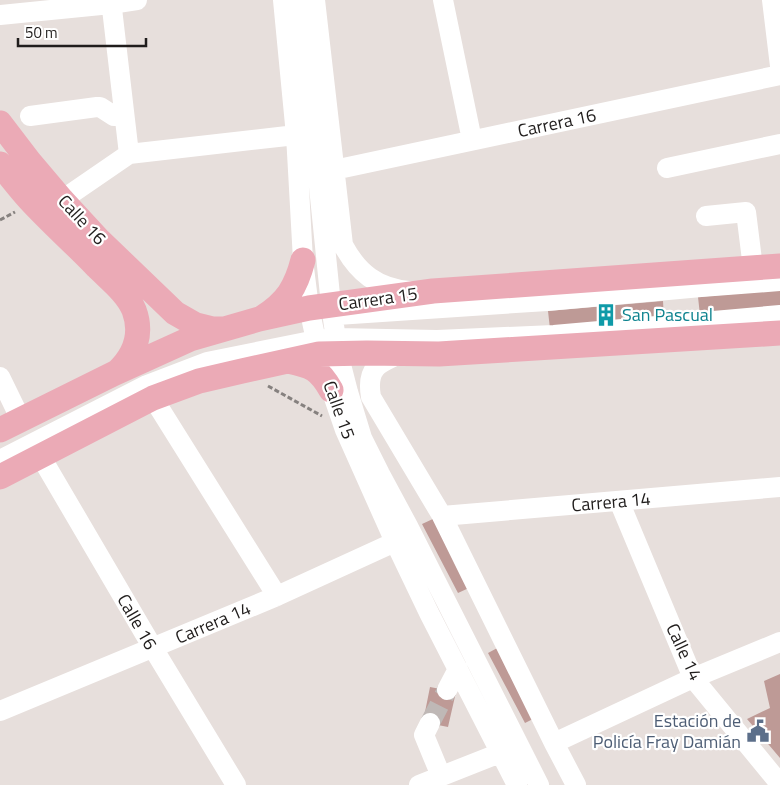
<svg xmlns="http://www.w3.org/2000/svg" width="780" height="785" viewBox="0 0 780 785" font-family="'Titillium Web',sans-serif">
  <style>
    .building { fill: #be9a96 }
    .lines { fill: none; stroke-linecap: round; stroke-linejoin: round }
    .minor-tunnel { stroke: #bfb8b6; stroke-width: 20; stroke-dasharray: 20 10; stroke-linecap: butt }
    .path { stroke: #86817f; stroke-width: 3; stroke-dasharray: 5 2.5; stroke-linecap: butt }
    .minor { stroke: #fff; stroke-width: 20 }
    .major { stroke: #ebaab6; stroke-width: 25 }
    .labels { text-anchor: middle; stroke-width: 4.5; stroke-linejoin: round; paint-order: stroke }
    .street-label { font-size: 18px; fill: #201d1c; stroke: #fff }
    .culture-label { font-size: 18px; fill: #0d838f; stroke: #fff; text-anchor: start }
    .service-label { font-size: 18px; fill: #4e5e75; stroke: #fff; text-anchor: end }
  </style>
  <rect width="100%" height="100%" fill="#e7dfdc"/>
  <!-- building -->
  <path class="building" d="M780 290V309L700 315 698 297Z
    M663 301 664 319 550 329 548 311Z
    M435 518 471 587 458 593 422 524Z
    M501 646 537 717 525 723 488 653Z
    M780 674V758L747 719 770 708 764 681Z
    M430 687 456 692 448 727 423 722Z"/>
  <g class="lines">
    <!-- minor-tunnel -->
    <path class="minor-tunnel" d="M430 723 447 690"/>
    <!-- path -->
    <path class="path" d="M0 220 15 212
      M268 386 322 416"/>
    <!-- minor -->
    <path class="minor" d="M111 0 129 154
      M283 0 296 135 303 260 309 308 319 354 345 430 395 542 429 613 517 785
      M300 0 331 305 338 353 348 392 362 438 380 474 408 526 539 785
      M315 0 343 245C358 273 377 288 409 291
      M443 0 472 140
      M772 0 780 66
      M0 15 111 4 137 0
      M30 116 97 107H100L114 116H124
      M667 168 780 144
      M334 170 780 75
      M62 200 129 154 296 135
      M706 216 746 212 753 268
      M337 315 547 301 701 287 780 281
      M402 353C378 363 366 368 371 397L442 516 554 743 576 785
      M0 377 21 420
      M153 398 277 596
      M41 457 153 648 236 785
      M0 460 147 385 207 362 316 340 336 338 437 340 554 335 780 315
      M619 501 693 678 780 784
      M442 516 780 487
      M447 690 458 669
      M0 711 277 596 395 542
      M430 723 424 735 441 776
      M554 743 693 678 780 642
      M419 785 500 753"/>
    <!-- major -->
    <path class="major" d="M0 123 29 161 62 200 98 239 175 313 196 325 212 329H223
      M0 164C10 176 19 188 29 199 51 223 75 244 97 267 110 280 127 293 134 310 143 334 135 355 117 372
      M263 317C287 302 296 287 303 260
      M288 361C312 366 319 369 331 390
      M0 430 115 373 190 339 259 319 309 308 433 291 780 266
      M0 477 153 398 199 381 242 371 319 354 367 353 439 354 780 333"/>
  </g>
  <!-- icons -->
  <defs>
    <symbol id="building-bare" viewBox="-9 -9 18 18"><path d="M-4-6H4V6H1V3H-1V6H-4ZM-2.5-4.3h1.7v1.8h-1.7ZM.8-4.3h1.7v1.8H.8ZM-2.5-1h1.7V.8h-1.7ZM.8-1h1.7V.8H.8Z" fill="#0f9aa8" stroke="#fff" stroke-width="2.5" paint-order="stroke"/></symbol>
    <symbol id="civic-bare" viewBox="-9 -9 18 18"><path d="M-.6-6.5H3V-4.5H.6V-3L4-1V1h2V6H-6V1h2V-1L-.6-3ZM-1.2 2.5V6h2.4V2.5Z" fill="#5c6f8a" stroke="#fff" stroke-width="2.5" paint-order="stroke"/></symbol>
  </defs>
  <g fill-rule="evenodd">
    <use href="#building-bare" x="590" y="299" width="32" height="32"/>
    <use href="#civic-bare" x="742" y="715" width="32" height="32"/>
  </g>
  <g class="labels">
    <!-- street labels -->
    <g class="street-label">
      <text transform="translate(557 123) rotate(-12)" y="6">Carrera 16</text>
      <text transform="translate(82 220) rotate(47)" y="6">Calle 16</text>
      <text transform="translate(378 299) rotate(-8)" y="6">Carrera 15</text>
      <text transform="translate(339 410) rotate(70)" y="6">Calle 15</text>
      <text transform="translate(611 502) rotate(-5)" y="6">Carrera 14</text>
      <text transform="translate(137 622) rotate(60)" y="6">Calle 16</text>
      <text transform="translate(213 623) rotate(-23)" y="6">Carrera 14</text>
      <text transform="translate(684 652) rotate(65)" y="6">Calle 14</text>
    </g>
    <!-- culture labels -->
    <g class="culture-label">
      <text x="622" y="321">San Pascual</text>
    </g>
    <!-- service labels -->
    <g class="service-label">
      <text x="741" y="727">Estación de<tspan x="741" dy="21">Policía Fray Damián</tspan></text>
    </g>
  </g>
  <!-- scale -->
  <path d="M18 38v8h128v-8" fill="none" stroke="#201d1c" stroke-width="2.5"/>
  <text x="25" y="38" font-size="15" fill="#201d1c" stroke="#ffffff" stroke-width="4" paint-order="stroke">50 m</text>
</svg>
